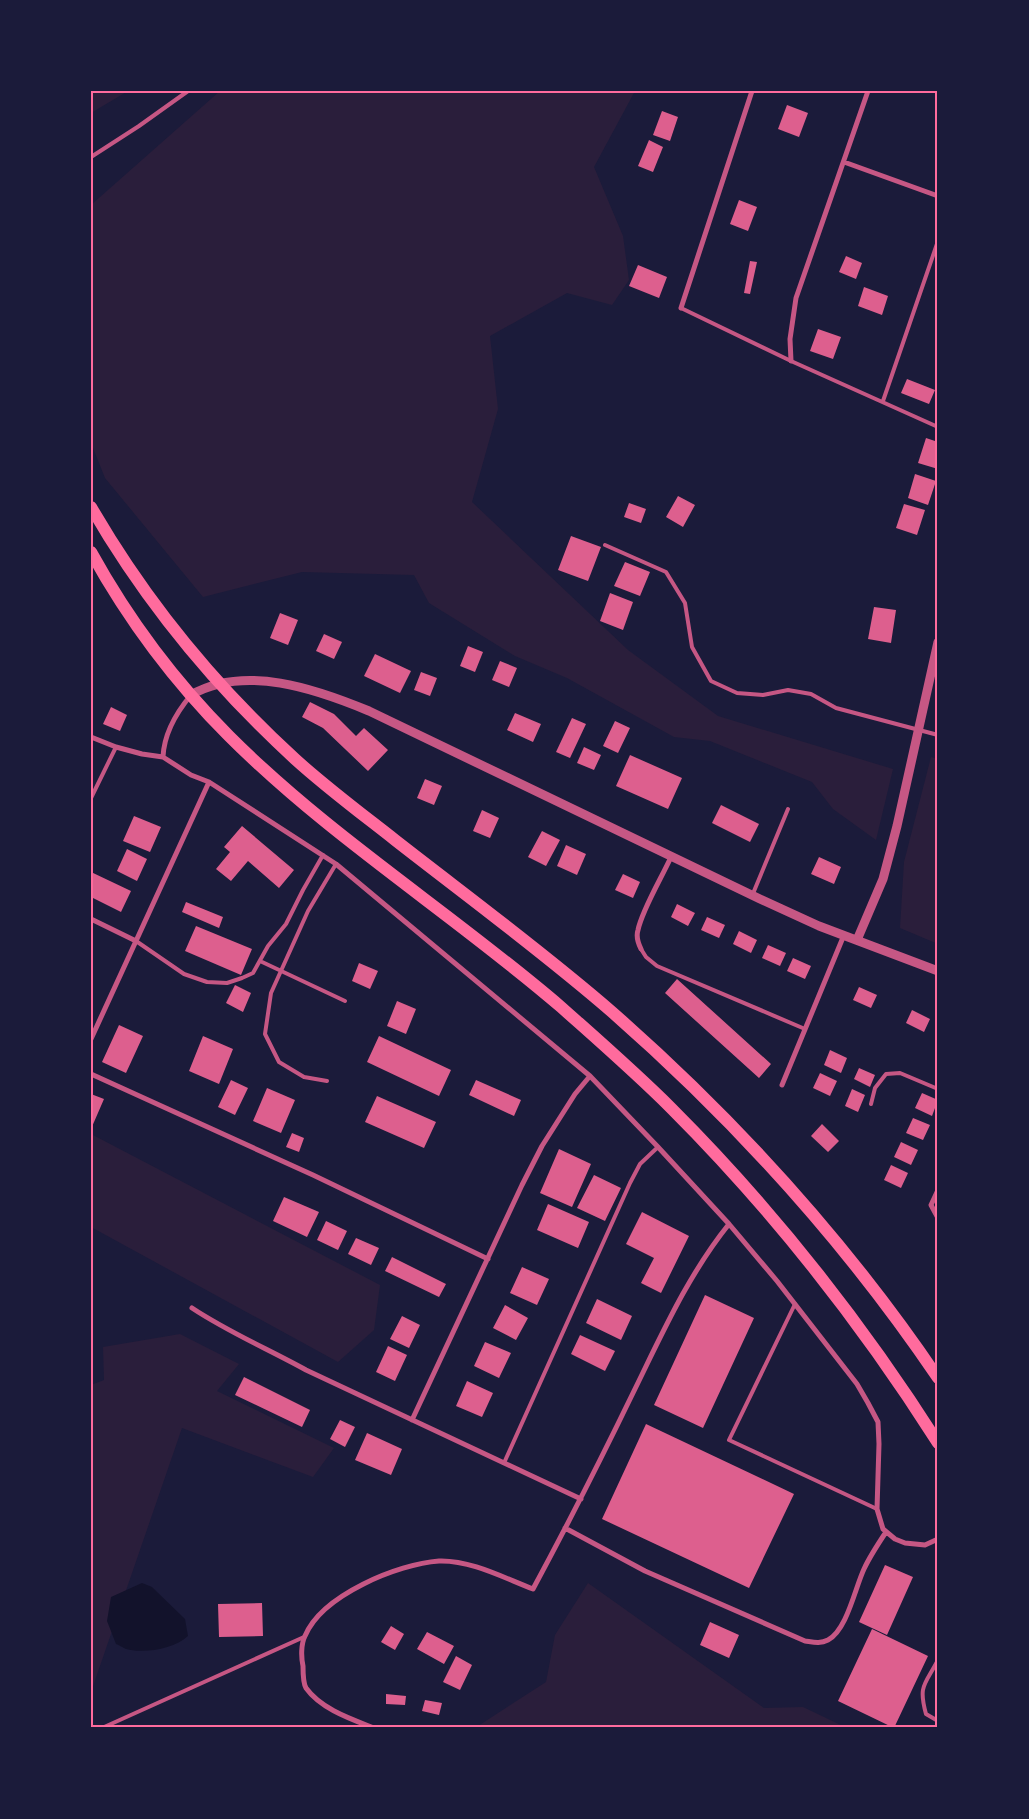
<svg xmlns="http://www.w3.org/2000/svg" width="1029" height="1819" viewBox="0 0 1029 1819" font-family="'Fira Sans',sans-serif">
  <style>
    .green { fill: #2a1e3b }
    .water { fill: #12122b }
    .building { fill: #dd5f8e }
    .lines { fill: none; stroke-linecap: round; stroke-linejoin: round }
    .service { stroke: #c65784; stroke-width: 4 }
    .minor { stroke: #c65784; stroke-width: 5 }
    .tertiary { stroke: #c65784; stroke-width: 9 }
    .trunk { stroke: #ff6b9d; stroke-width: 12 }
    .neatline { fill: none; stroke: #ff6b9d; stroke-width: 2 }
  </style>
  <rect width="100%" height="100%" fill="#1b1b3a"/>
  <!-- green -->
  <path class="green" d="M91 91H128L91 113Z
    M220 91H635L594 167 623 236 629 280 612 305 567 293 490 336 498 409 472 502 628 650 718 716 893 769 876 840 833 809 812 782 710 741 674 737 567 678 515 656 429 603 414 575 302 572 203 597 105 478 91 443V205Z
    M931 757 938 759V944L900 928 904 862Z
    M91 1134 380 1285 374 1330 338 1362 91 1227Z
    M180 1334 239 1364 217 1391 334 1448 313 1477 182 1428 91 1692V1385L104 1380 103 1347Z
    M588 1583 764 1708 803 1707 847 1728H475L546 1682 555 1635Z"/>
  <!-- water -->
  <path class="water" d="M142 1583 152 1587 185 1619 188 1636C175 1648 149 1653 131 1650 126 1650 121 1646 116 1644L107 1621 111 1597Z"/>
  <!-- building -->
  <path class="building" d="M787 105 808 113 799 137 778 129Z
    M662 111 678 117 670 141 653 135Z
    M649 140 663 147 653 172 638 166Z
    M739 200 757 207 748 231 730 224Z
    M846 256 862 263 856 279 839 272Z
    M750 261 757 262 750 294 744 293Z
    M638 265 667 277 659 298 629 286Z
    M864 287 888 296 882 315 858 306Z
    M818 329 841 337 833 359 810 351Z
    M907 379 935 390 929 404 901 393Z
    M926 438 938 442V469L918 463Z
    M915 474 936 481 928 505 908 498Z
    M678 496 695 505 683 527 666 517Z
    M629 503 646 509 641 523 624 517Z
    M904 504 925 510 917 535 896 528Z
    M571 536 601 547 588 581 558 570Z
    M625 562 650 572 640 596 614 586Z
    M610 593 633 602 623 630 600 621Z
    M874 607 896 610 891 643 868 639Z
    M280 613 298 620 288 645 270 638Z
    M324 634 342 642 334 659 316 651Z
    M468 646 483 652 475 672 460 666Z
    M375 654 411 671 400 693 364 676Z
    M500 661 517 668 509 687 492 680Z
    M421 672 437 678 430 696 414 690Z
    M310 702 334 714 356 736 364 728 388 750 368 771 323 728 302 717Z
    M111 707 127 715 120 731 103 724Z
    M515 713 541 724 533 742 507 730Z
    M572 718 586 724 570 758 556 752Z
    M615 721 630 728 618 753 603 746Z
    M584 747 601 755 594 770 577 763Z
    M630 755 682 778 668 809 616 786Z
    M425 779 442 786 434 805 417 798Z
    M721 805 759 824 750 842 712 823Z
    M482 810 499 818 490 838 473 831Z
    M134 816 161 827 150 852 123 841Z
    M242 826 294 870 279 888 248 861 231 881 216 869 230 852 224 847Z
    M542 831 560 840 546 866 528 857Z
    M566 845 586 854 577 875 557 866Z
    M127 849 147 859 137 881 117 871Z
    M819 857 841 867 834 884 811 874Z
    M91 872 131 891 121 912 91 897Z
    M623 874 640 882 633 898 615 890Z
    M186 902 223 917 219 928 182 912Z
    M677 904 695 913 688 926 671 917Z
    M707 917 725 925 719 938 701 930Z
    M196 926 252 949 241 975 185 951Z
    M739 931 757 940 751 953 733 944Z
    M768 945 786 953 780 966 762 958Z
    M793 958 811 966 805 979 787 971Z
    M359 963 378 971 370 989 352 981Z
    M677 979 771 1064 759 1078 665 993Z
    M235 985 251 993 243 1012 226 1003Z
    M859 987 877 995 871 1008 853 1000Z
    M397 1001 416 1009 406 1034 387 1026Z
    M912 1010 930 1019 924 1032 906 1023Z
    M119 1025 143 1036 126 1073 102 1062Z
    M203 1036 233 1049 219 1084 189 1071Z
    M379 1036 451 1070 439 1096 367 1062Z
    M830 1050 847 1058 841 1073 824 1065Z
    M859 1068 875 1075 870 1087 854 1079Z
    M820 1073 837 1081 830 1096 813 1088Z
    M231 1080 248 1088 235 1115 218 1107Z
    M476 1080 521 1100 514 1116 469 1095Z
    M267 1088 295 1100 281 1133 253 1121Z
    M852 1089 865 1095 858 1112 845 1106Z
    M922 1093 938 1100 932 1116 915 1108Z
    M91 1094 104 1099 91 1129Z
    M377 1096 436 1122 424 1148 365 1122Z
    M913 1118 930 1125 923 1140 906 1133Z
    M822 1124 839 1141 828 1152 811 1136Z
    M292 1133 304 1138 299 1152 286 1147Z
    M901 1142 918 1150 911 1165 894 1157Z
    M559 1149 591 1164 572 1207 540 1193Z
    M891 1165 908 1173 901 1188 884 1180Z
    M594 1175 621 1188 605 1221 577 1208Z
    M284 1197 319 1212 307 1237 273 1221Z
    M548 1204 589 1222 578 1248 537 1230Z
    M642 1212 689 1236 661 1293 641 1283 654 1258 626 1244Z
    M326 1221 347 1231 338 1250 317 1240Z
    M356 1238 379 1248 371 1265 348 1254Z
    M392 1257 446 1284 439 1297 385 1271Z
    M522 1267 549 1279 537 1305 510 1293Z
    M705 1295 754 1318 703 1428 654 1405Z
    M597 1299 632 1316 621 1340 586 1323Z
    M505 1305 528 1318 516 1340 493 1328Z
    M402 1316 420 1325 409 1348 390 1339Z
    M580 1335 615 1351 605 1371 571 1354Z
    M485 1342 511 1353 499 1378 474 1366Z
    M388 1346 407 1355 395 1381 376 1372Z
    M244 1377 310 1410 302 1427 235 1395Z
    M467 1381 493 1393 482 1417 456 1406Z
    M340 1420 355 1427 345 1447 330 1439Z
    M646 1424 794 1494 749 1588 602 1519Z
    M367 1433 402 1449 391 1475 355 1460Z
    M885 1565 913 1577 887 1635 859 1622Z
    M262 1603 263 1636 219 1637 218 1604Z
    M710 1622 739 1635 729 1658 700 1645Z
    M391 1626 404 1634 395 1650 381 1642Z
    M872 1629 928 1656 894 1728 838 1701Z
    M427 1632 454 1646 444 1664 417 1649Z
    M456 1656 472 1665 460 1690 443 1682Z
    M386 1694 406 1696 405 1705 386 1704Z
    M425 1700 442 1703 439 1715 422 1711Z"/>
  <g class="lines">
    <!-- service -->
    <path class="service" d="M91 157 139 126 188 91
      M681 308 791 361 938 427
      M883 401 938 241
      M605 545 666 572 685 603 692 647 711 681 737 693 763 695 788 690 811 694 836 708 938 735
      M91 798 116 747
      M752 896 788 809
      M136 941 184 974 207 982 227 983 242 978 253 973 268 946 286 924 303 890 323 855
      M641 949 646 957 657 966 805 1029
      M260 961 345 1001
      M327 1081 304 1077 279 1062 265 1034 271 993 308 911 336 864
      M871 1104 875 1088 886 1074 900 1073 938 1089
      M795 1304 729 1440 877 1509
      M504 1463 630 1183 640 1164 658 1147
      M938 1660C925 1685 918 1685 926 1714L938 1721
      M102 1728 304 1637"/>
    <!-- minor -->
    <path class="minor" d="M844 162 938 196
      M681 308 752 91
      M791 361 790 339 796 298 868 91
      M91 737 116 747 142 754 163 757 191 775 209 782 336 864 590 1076 658 1147 729 1224 777 1281 857 1384 868 1403 878 1422 879 1444 877 1509 883 1529 895 1539 905 1543 925 1545 938 1539
      M163 757C164 733 176 713 191 695
      M91 919 136 941
      M641 949C638 943 636 936 638 930 642 910 662 877 671 857
      M91 1039 209 782
      M91 1074 313 1175 488 1259
      M782 1085 844 935
      M938 1190 931 1205 938 1218
      M192 1308C228 1332 268 1349 306 1370L581 1499
      M412 1420 522 1185 542 1146 575 1094 590 1076
      M565 1528 645 1571 805 1641C813 1642 820 1644 828 1640 847 1630 855 1588 864 1569 870 1556 878 1544 886 1532
      M374 1728C351 1719 321 1709 306 1688 303 1683 303 1673 303 1666 301 1657 301 1644 305 1636 322 1595 398 1564 439 1561 471 1560 504 1578 533 1589 568 1524 601 1459 633 1393 662 1334 688 1275 729 1224"/>
    <!-- tertiary -->
    <path class="tertiary" d="M191 695C245 664 316 689 369 711L760 899 819 926 938 971
      M857 940 883 879 897 826 938 642"/>
    <!-- trunk -->
    <path class="trunk" d="M91 507C146 602 214 685 295 759 327 788 362 814 395 840 468 897 543 952 612 1012 735 1120 846 1242 938 1378
      M91 552C128 619 175 682 229 736 330 837 453 914 561 1007 598 1040 636 1073 671 1108 772 1209 861 1322 938 1443"/>
  </g>
  <!-- border -->
  <rect width="1029" height="1819" fill="none" stroke="#1b1b3a" stroke-width="185"/>
  <rect x="92" y="92" width="844" height="1634" class="neatline"/>
</svg>
